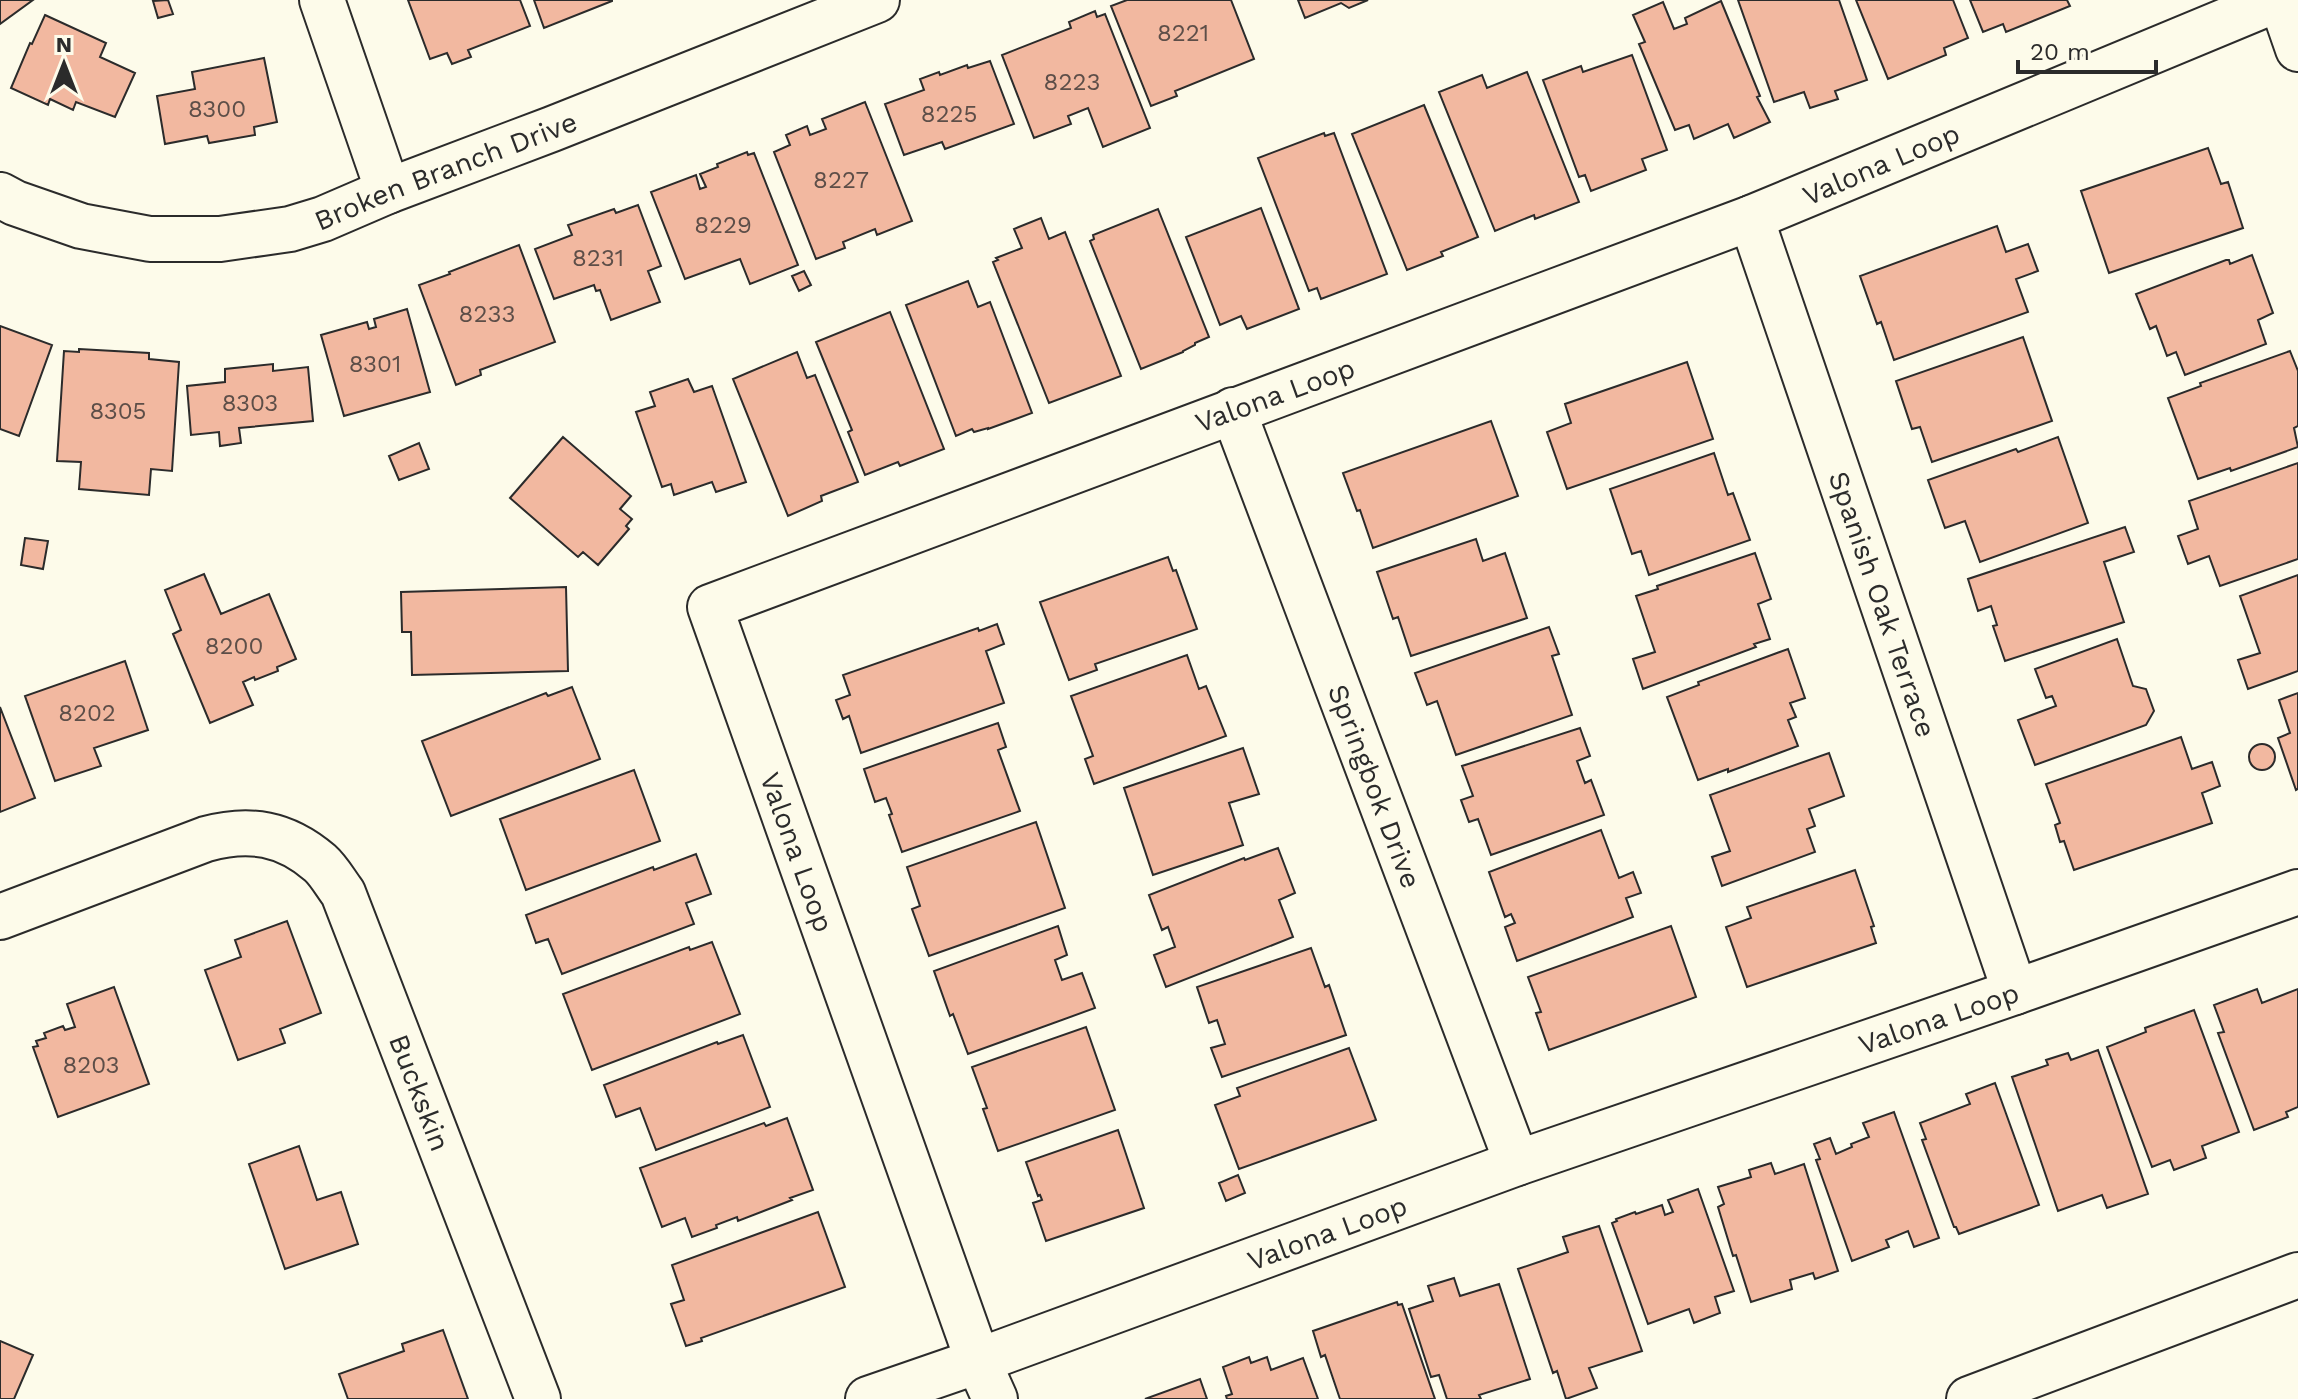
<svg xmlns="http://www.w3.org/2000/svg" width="2298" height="1399" viewBox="0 0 2298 1399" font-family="'Work Sans',sans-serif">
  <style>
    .building { fill: #f2b8a0; stroke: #2b2b2b; stroke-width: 2 }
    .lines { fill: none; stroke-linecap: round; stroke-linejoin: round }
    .minor-casing { stroke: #2b2b2b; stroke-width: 48 }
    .minor { stroke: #fdfbea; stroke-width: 44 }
    .labels { text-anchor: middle; stroke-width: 6; stroke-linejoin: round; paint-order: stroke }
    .number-label { font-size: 24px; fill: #5d4e48 }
    .street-label { font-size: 28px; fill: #2b2b2b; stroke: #fdfbea }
  </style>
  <rect width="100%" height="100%" fill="#fdfbea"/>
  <!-- building -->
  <path class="building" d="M0 0H33L0 24Z
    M168 0 173 14 158 18 153 1Z
    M408 0H520L530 26 468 50 471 57 452 64 447 53 430 59Z
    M534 0H612V1L544 28Z
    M1127 0H1231L1254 59 1175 91 1177 96 1151 106 1111 6Z
    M1298 0H1368L1349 8 1341 3 1305 18Z
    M1738 0H1839L1867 80 1835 91 1838 99 1810 108 1804 92 1774 102Z
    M1856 0H1953L1968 38 1944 48 1946 55 1888 79Z
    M1970 0H2067L2070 6 2006 32 2003 24 1983 32Z
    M1721 1 1760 96 1757 97 1770 122 1734 138 1728 124 1694 139 1689 125 1675 130 1639 44 1645 42 1633 15 1663 2 1674 29 1687 24 1685 18Z
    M1095 11 1097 17 1105 14 1150 128 1103 147 1088 108 1068 116 1071 124 1034 138 1002 55 1071 28 1069 22Z
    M45 15 106 43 100 57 135 73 115 117 76 102 73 110 50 99 48 105 11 88 30 43 32 44Z
    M1632 55 1667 150 1642 159 1646 170 1591 191 1585 175 1579 177 1543 80 1581 66 1583 72Z
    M264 58 277 122 254 127 255 135 209 143 207 136 165 144 157 96 195 89 192 72Z
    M990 61 1014 124 945 149 942 142 904 155 885 104 924 90 920 79 939 72 940 75 967 65 968 68Z
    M1527 72 1579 202 1535 219 1534 215 1495 231 1439 92 1482 75 1487 88Z
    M865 102 912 221 877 235 875 229 843 242 845 248 816 259 774 152 790 145 786 135 807 126 810 135 826 129 822 119Z
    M1424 105 1478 237 1441 252 1443 256 1407 270 1352 134Z
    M1324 133 1325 136 1334 133 1387 274 1321 299 1317 288 1309 291 1258 158Z
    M2208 148 2221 184 2228 182 2243 228 2109 273 2081 191Z
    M747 152 748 155 754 153 798 265 750 284 740 259 685 279 651 192 696 175 700 189 706 187 700 174 718 167 717 164Z
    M638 205 661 266 648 271 660 302 611 320 600 290 596 291 594 285 554 299 535 249 572 235 568 225 614 209 616 213Z
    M1261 208 1299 309 1247 329 1241 316 1220 325 1186 237Z
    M1158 209 1209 337 1195 343V345L1183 351V352L1141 369 1090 241 1094 239 1093 235Z
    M1041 218 1049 239 1065 232 1121 376 1049 403 993 262 998 260 996 258 1022 248 1014 229Z
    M1997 226 2006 252 2028 244 2038 271 2016 279 2028 312 1894 360 1881 322 1877 324 1860 276Z
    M519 245 555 342 480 370 481 375 456 385 419 285 450 274 449 272Z
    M2252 255 2273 313 2258 320 2266 344 2185 375 2176 352 2167 356 2156 326 2150 329 2136 294 2226 260H2229L2230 264Z
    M804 271 811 285 799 291 792 276Z
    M968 281 978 307 990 302 1032 413 988 429V428L974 432 972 429 956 436 906 305Z
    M407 309 430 392 344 416 321 335 367 322 369 329 376 327 374 319Z
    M890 312 944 449 900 466 898 462 865 475 848 432 852 430 816 342Z
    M0 326 52 345 19 436 0 429Z
    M2023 337 2052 421 1932 462 1920 427 1912 429 1896 381Z
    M79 349 149 353V359L179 362 172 471 151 469 149 495 79 489 81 462 57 461 64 351 79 352Z
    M2290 351 2298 371V426L2294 428 2298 447 2231 471 2230 468 2198 479 2168 398 2201 386 2200 383Z
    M797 352 807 378 815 375 858 482 821 496 822 501 788 516 733 379Z
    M1687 362 1713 439 1567 489 1547 432 1571 423 1565 404Z
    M273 364V371L308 367 313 421 239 428 241 443 220 446 219 432 191 435 187 386 225 382V369Z
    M688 379 694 392 712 386 746 482 716 492 712 482 674 495 671 484 662 487 636 412 655 406 650 392Z
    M1491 421 1518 496 1373 548 1360 510 1357 511 1343 473Z
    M563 437 631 496 620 509 632 519 626 526 629 529 598 565 583 552 578 557 510 498Z
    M2058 437 2088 523 1980 562 1965 521 1945 528 1928 480 2016 449 2018 452Z
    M419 443 429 469 399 480 389 456Z
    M1714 453 1728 495 1733 493 1750 540 1649 575 1641 551 1632 554 1610 489Z
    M2298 463V559L2220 586 2209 556 2188 564 2178 536 2198 529 2189 501Z
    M2125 527 2134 552 2104 562 2124 622 2005 661 1993 626 1997 625 1991 606 1978 611 1968 579Z
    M25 538 48 541 43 569 21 565Z
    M1476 539 1483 561 1505 553 1527 618 1411 656 1398 617 1393 619 1377 572Z
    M1755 553 1771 599 1758 604 1770 639 1754 644 1756 647 1643 689 1633 659 1655 652 1636 596 1658 589 1657 586Z
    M1168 557 1173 571 1176 570 1197 629 1095 664 1097 670 1069 680 1040 602Z
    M204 574 221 614 269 594 296 659 277 667 278 671 255 680 254 677 243 682 253 705 210 723 173 634 181 630 165 590Z
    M2298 575V671L2248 689 2238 660 2260 653 2240 596Z
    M566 587 568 671 412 675 411 632H402L401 592Z
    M997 624 1004 644 986 651 1004 703 861 753 849 716 843 719 836 700 850 695 843 675 978 628 979 631Z
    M1549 627 1559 654 1552 656 1572 715 1456 755 1437 701 1427 705 1415 673Z
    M2117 639 2133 686 2146 689 2154 711 2146 725 2035 765 2018 720 2056 706 2052 696 2046 698 2035 669Z
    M1788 649 1805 698 1790 703 1796 717 1788 720 1798 746 1728 772V769L1698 780 1667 697 1699 685 1698 682Z
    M1187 655 1199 689 1206 686 1226 736 1094 784 1085 759 1093 756 1071 696Z
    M125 661 148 730 94 748 101 766 55 781 25 696Z
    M572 687 600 759 451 816 422 741 546 693 548 696Z
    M2298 693V789L2296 790 2278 738 2290 733 2279 700Z
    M0 707 35 798 0 812Z
    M998 723 1006 747 998 750 1020 811 902 852 889 815 892 814 886 798 875 802 864 769Z
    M1580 728 1590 756 1577 761 1585 783 1591 780 1604 815 1491 855 1478 819 1469 822 1461 800 1473 796 1462 766Z
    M2181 737 2192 769 2212 762 2220 786 2202 793 2212 823 2074 870 2064 841 2060 842 2055 825 2060 823 2046 784Z
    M2249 757a13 13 0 1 1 26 0a13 13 0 1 1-26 0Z
    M1243 748 1259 794 1229 803 1243 845 1153 875 1124 788Z
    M1829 753 1844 796 1809 809 1815 826 1807 829 1815 852 1722 886 1712 857 1730 851 1710 795Z
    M634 770 660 841 526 890 500 819Z
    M1036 822 1065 908 929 956 912 909 920 906 907 867Z
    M1601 830 1619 878 1633 872 1641 893 1626 898 1633 917 1517 961 1505 927 1515 923 1511 914 1505 917 1489 872Z
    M1278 848 1295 893 1279 900 1293 937 1166 987 1154 955 1175 947 1168 927 1162 930 1149 895 1244 858 1245 860Z
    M696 854 711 894 686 903 694 924 562 974 548 939 536 943 526 915 653 867 654 870Z
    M1855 870 1874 926 1871 927 1876 943 1747 987 1726 927 1751 918 1747 907Z
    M287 921 321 1013 280 1029 285 1043 238 1060 205 970 241 957 235 940Z
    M1058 926 1067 955 1055 960 1062 980 1082 973 1095 1008 968 1054 953 1014 950 1016 934 971Z
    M1671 926 1696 997 1549 1050 1536 1013 1541 1012 1528 977Z
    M712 942 740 1014 592 1070 563 994 689 947 690 950Z
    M1311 948 1325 987 1329 985 1346 1035 1222 1077 1211 1048 1225 1044 1217 1020 1209 1023 1197 987Z
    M114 987 149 1084 58 1117 33 1047 38 1046 36 1041 46 1038 44 1033 63 1026 65 1030 75 1027 67 1004Z
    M2257 989 2262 1003 2298 989V1107L2286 1112 2288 1117 2254 1130 2218 1033 2224 1032 2214 1005Z
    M2194 1010 2239 1132 2202 1146 2206 1158 2174 1170 2170 1160 2152 1167 2107 1047 2146 1032 2145 1028Z
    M1086 1027 1115 1110 998 1151 983 1109 987 1108 972 1067Z
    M743 1035 770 1107 656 1150 640 1108 616 1117 604 1085 717 1042 718 1044Z
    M1349 1048 1376 1120 1239 1169 1215 1105 1240 1096 1237 1088Z
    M2098 1050 2148 1194 2107 1208 2102 1195 2058 1211 2012 1077 2048 1065 2046 1060 2068 1053 2071 1060Z
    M1995 1083 2039 1205 1959 1234 1956 1227H1954L1922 1140 1926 1139 1920 1123 1970 1104 1966 1094Z
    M1894 1112 1939 1238 1914 1247 1908 1231 1886 1240 1889 1247 1852 1261 1816 1160 1820 1159 1814 1144 1830 1138 1836 1154 1852 1147 1851 1144 1869 1137 1863 1123Z
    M787 1118 813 1190 790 1198 792 1200 738 1221 737 1217 716 1225 717 1228 692 1237 685 1218 662 1227 640 1168 764 1123 766 1126Z
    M1118 1130 1144 1208 1046 1241 1033 1203 1042 1200 1040 1195 1038 1196 1026 1162Z
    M299 1146 317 1200 341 1192 358 1244 285 1269 249 1164Z
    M1771 1163 1775 1174 1804 1164 1838 1271 1815 1279 1813 1273 1790 1280 1792 1289 1751 1302 1736 1255 1733 1256 1718 1207 1724 1204 1718 1187 1751 1177 1749 1170Z
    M1238 1175 1245 1193 1226 1201 1219 1183Z
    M1698 1189 1734 1291 1715 1297 1720 1313 1694 1323 1689 1309 1648 1324 1612 1223 1617 1221 1616 1219 1635 1212 1636 1214 1662 1205 1665 1215 1673 1212 1668 1200Z
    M818 1212 845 1287 701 1338 702 1341 686 1346 671 1304 684 1300 672 1265Z
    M1599 1226 1642 1351 1589 1368 1597 1388 1566 1399 1557 1371 1553 1373 1518 1269 1568 1252 1563 1237Z
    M1454 1278 1460 1296 1499 1284 1530 1379 1479 1395 1481 1399H1447L1439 1375 1431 1377 1409 1309 1433 1301 1428 1286Z
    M1397 1302 1398 1305 1402 1304 1435 1399H1340L1325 1355 1321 1357 1313 1331Z
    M443 1330 468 1399H348L339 1374 404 1351 402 1344Z
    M0 1341 33 1355 14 1399H0Z
    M1249 1357 1251 1363 1267 1357 1271 1370 1303 1358 1318 1399H1227L1226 1396 1232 1394 1223 1367Z
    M1200 1379 1207 1399H1145Z"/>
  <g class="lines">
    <defs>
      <g id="minor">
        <path d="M322 0 388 191"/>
        <path id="s1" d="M2276 0 1751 218 710 607 978 1361 1517 1163 2015 992 2298 892"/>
        <path d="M2281 0 2298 49"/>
        <path id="s2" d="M0 195 15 203 81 226 150 239H220L290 229 323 219 388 191 552 129 877 0"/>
        <path id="s3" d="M1751 218 2015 992"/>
        <path id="s4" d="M1233 410 1517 1163"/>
        <path id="s5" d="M0 917 206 839C250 827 285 833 320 863 329 871 336 884 343 893L538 1399"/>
        <path d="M868 1399 978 1361 995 1399"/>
        <path d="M1969 1399 2298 1275"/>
      </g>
    </defs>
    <!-- minor casing -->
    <use href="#minor" class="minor-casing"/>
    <!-- minor -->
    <use href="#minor" class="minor"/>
  </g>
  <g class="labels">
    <!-- number labels -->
    <g class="number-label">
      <text x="1183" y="41">8221</text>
      <text x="1072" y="90">8223</text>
      <text x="217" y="117">8300</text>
      <text x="949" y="122">8225</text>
      <text x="841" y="188">8227</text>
      <text x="723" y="233">8229</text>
      <text x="598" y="266">8231</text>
      <text x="487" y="322">8233</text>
      <text x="375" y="372">8301</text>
      <text x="250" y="411">8303</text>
      <text x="118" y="419">8305</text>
      <text x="234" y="654">8200</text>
      <text x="87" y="721">8202</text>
      <text x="91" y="1073">8203</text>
    </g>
    <!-- street labels -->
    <g class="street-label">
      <text transform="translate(1881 164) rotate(-23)" y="10">Valona Loop</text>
      <text dy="10" stroke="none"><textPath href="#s2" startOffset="464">Broken Branch Drive</textPath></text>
      <text transform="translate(1275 395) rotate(-20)" y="10">Valona Loop</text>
      <text dy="10" stroke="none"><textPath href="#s3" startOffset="408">Spanish Oak Terrace</textPath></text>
      <text dy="10" stroke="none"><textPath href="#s4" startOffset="402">Springbok Drive</textPath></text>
      <text dy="10" stroke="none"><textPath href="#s1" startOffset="1940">Valona Loop</textPath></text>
      <text dy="10" stroke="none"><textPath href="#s1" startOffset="3500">Valona Loop</textPath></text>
      <text dy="10" stroke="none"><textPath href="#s5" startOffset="594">Buckskin</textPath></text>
      <text dy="10" stroke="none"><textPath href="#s1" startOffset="2852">Valona Loop</textPath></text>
    </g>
  </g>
  <!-- north arrow -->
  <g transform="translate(64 64)" stroke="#fdfbea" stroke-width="6" paint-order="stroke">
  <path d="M0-6L14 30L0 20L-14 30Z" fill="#2b2b2b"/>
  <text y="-12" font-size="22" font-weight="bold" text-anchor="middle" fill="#2b2b2b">N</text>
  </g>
  <!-- scale -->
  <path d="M2018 60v12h138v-12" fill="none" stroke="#2b2b2b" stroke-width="4"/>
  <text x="2030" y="60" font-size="24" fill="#2b2b2b" stroke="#fdfbea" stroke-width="6" paint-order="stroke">20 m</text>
</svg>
